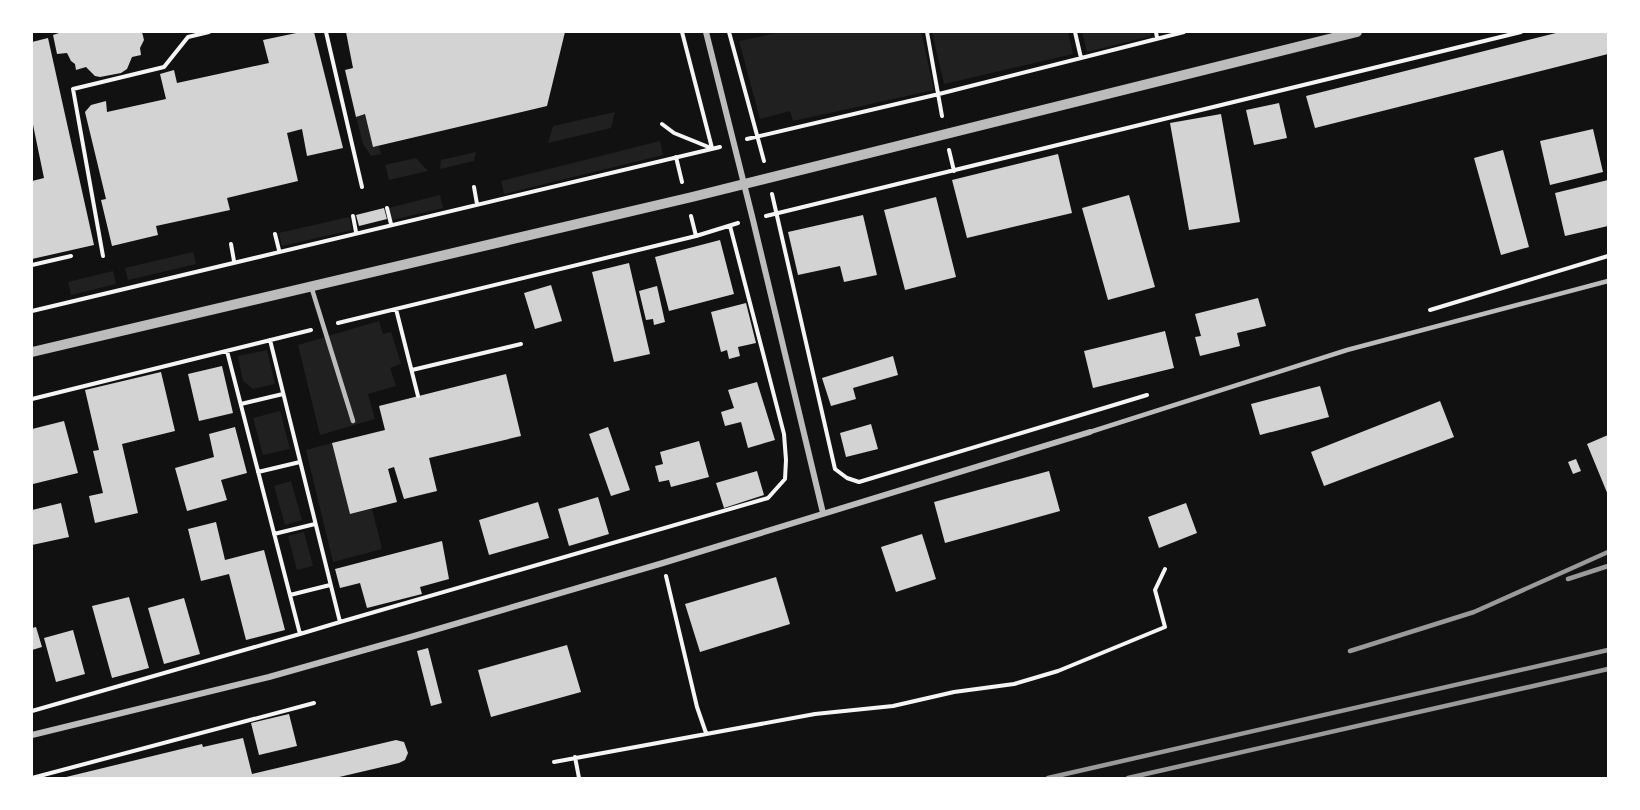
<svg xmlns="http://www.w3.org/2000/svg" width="1640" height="810" viewBox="0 0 1640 810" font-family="'Archivo Narrow',sans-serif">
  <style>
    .green { fill: #202020 }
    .building { fill: #d3d3d3 }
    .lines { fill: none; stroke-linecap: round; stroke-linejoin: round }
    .path { stroke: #f5f5f5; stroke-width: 4 }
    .service { stroke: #bcbcbc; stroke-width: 4.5 }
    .minor { stroke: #bcbcbc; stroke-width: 6 }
    .tertiary { stroke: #bcbcbc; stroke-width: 10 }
    .rail { stroke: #9a9a9a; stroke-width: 4.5 }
  </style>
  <rect width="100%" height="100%" fill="#111"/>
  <!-- green -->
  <path class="green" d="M781 32H921L934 90 793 121 790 111 760 119 739 41Z
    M932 32H1068L1073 54 944 84Z
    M1082 32H1150L1151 36 1087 52Z
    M615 112 611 128 548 143 553 126Z
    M365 114 373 147 379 146 381 154 371 156 363 144 356 117Z
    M660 141 663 155 504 194 501 181Z
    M476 152 474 161 440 169 441 160Z
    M416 158 428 171 389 180 385 165Z
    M440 195 443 208 392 220 389 208Z
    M349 217 352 230 282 246 279 233Z
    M193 252 196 264 128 280 125 268Z
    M113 271 116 284 71 295 68 282Z
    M379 321 383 334 391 332 401 364 390 368 396 386 368 394 375 419 320 435 298 345Z
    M267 350 275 384 253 389 243 381 238 356Z
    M280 411 290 449 263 455 253 418Z
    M332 443 350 514 372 509 382 549 333 562 306 450Z
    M291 481 302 520 285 525 274 486Z
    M304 532 313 566 297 570 288 536Z"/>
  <!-- building -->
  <path class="building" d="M62 32H142L144 40 140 48 141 55 132 57 127 69 121 73 100 77 95 76 86 67 76 70 75 64 71 61 67 53 57 54 53 35Z
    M301 32H314L343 148 307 156 302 129 287 133 298 181 227 198 230 210 156 226 158 235 112 246 101 200 106 199 85 112 91 105 106 101 107 112 166 99 160 74 174 70 177 83 269 63 263 40Z
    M346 32H565L547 106 373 147 365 114 356 117 345 70 353 68Z
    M1560 32H1608V54L1315 128 1306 96Z
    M48 38 94 245 32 259V181L44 178 32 120V42Z
    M1279 103 1287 138 1254 145 1246 110Z
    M1221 114 1240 222 1189 230 1170 123Z
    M1593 129 1603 172 1550 185 1540 141Z
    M1503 150 1529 247 1501 255 1474 158Z
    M1058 154 1072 213 967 238 952 180Z
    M1608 180V226L1565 236 1555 193Z
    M1129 195 1155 287 1108 300 1082 208Z
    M936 197 956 277 905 290 884 210Z
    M384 208 387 219 359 226 356 215Z
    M863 215 877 275 844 282 840 266 798 275 788 232Z
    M720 240 734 294 669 311 655 257Z
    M629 263 650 354 614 362 592 272Z
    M551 285 562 321 535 329 524 293Z
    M657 286 665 322 654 325 653 319 646 320 639 291Z
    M1258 298 1266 326 1237 333 1240 346 1200 356 1195 337 1201 336 1195 314Z
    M746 303 756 343 738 347 740 356 729 359 727 350 721 352 711 312Z
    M1165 331 1174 368 1093 388 1084 351Z
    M893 356 898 375 853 388 856 399 831 406 822 378Z
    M222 366 233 413 199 421 188 374Z
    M161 372 175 431 122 444 138 513 95 523 89 496 103 493 93 451 99 450 85 390Z
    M506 374 521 436 429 458 437 491 404 499 394 467 388 469 397 502 350 514 332 443 385 430 379 406Z
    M757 382 775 440 748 448 741 422 725 426 721 412 734 408 728 390Z
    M1320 386 1329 417 1260 435 1251 404Z
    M1440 401 1454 437 1324 486 1311 452Z
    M64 421 78 473 33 484 32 429Z
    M871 424 878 449 846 457 840 433Z
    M235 427 247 473 221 480 227 500 187 511 175 468 214 457 209 434Z
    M608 427 630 490 611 496 589 434Z
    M1608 435V495L1587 444Z
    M699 441 709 477 671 487 669 480 659 482 655 466 663 464 660 452Z
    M1576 459 1581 471 1573 474 1568 462Z
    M757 471 764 495 724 508 716 483Z
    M1049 471 1060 511 945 543 934 502Z
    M598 497 609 534 569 546 558 509Z
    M538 502 549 538 489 555 479 520Z
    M61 503 69 537 32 545V510Z
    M1186 503 1197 533 1159 548 1148 517Z
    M216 522 225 560 264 550 285 630 246 640 229 574 201 581 188 529Z
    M922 534 936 579 896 592 881 547Z
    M442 541 449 579 420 587 422 594 367 608 360 583 340 588 335 569Z
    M776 577 790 624 700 652 685 604Z
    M129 597 149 668 112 678 92 606Z
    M184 598 200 654 164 664 148 608Z
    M36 627 42 647 32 650V628Z
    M73 630 85 674 56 682 44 638Z
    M567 645 581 692 491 717 478 670Z
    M428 648 442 703 431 706 417 651Z
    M289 714 297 746 259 755 251 723Z
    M243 738 252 774 396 740 404 742 408 753 405 760 399 763 335 778H62L202 744 203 747Z"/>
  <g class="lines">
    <!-- path -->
    <path class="path" d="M326 32 362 187
      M682 32 712 148
      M729 32 764 161
      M927 32 942 116
      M1075 32 1081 58
      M1156 32 1157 38
      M662 124 674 133 711 148
      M747 139 939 94 1184 32
      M949 150 954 171
      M676 157 682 182
      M474 187 477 204
      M772 194 835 469 847 478 859 482 1147 395
      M387 208 391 224
      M353 216 356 232
      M691 216 696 236
      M766 216 1521 32
      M275 234 279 250
      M231 244 234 261
      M103 256 73 89 164 67 188 37 209 32
      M32 265 71 256
      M396 309 418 396
      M1430 310 1608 256
      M32 311 720 147
      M338 323 696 236 738 223
      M270 340 340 622 300 634
      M412 370 521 344
      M32 399 311 330
      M241 404 283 394
      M258 472 300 462
      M274 534 315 524
      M666 576 697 707 706 733
      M290 595 330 585
      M340 622 768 498 785 479 786 460 784 434 730 226
      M32 711 300 634 227 351
      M575 757 579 778
      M554 762 815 714 893 706 954 692 1014 684 1058 671 1165 627 1155 590 1165 569
      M32 778 314 703"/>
    <!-- service -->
    <path class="service" d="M311 286 353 421
      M1090 432 1347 350 1608 281"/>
    <!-- minor -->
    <path class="minor" d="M706 32 753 220 823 513
      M32 735 269 677 414 636 663 563 1090 432"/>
    <!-- tertiary -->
    <path class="tertiary" d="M32 352 692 197 1357 32"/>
    <!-- rail -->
    <path class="rail" d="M1568 579 1608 566
      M1350 651 1474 612 1608 552
      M1048 778 1608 650
      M1128 778 1608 669"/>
  </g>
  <!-- border -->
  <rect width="1640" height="810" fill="none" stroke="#ffffff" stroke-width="66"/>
</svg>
